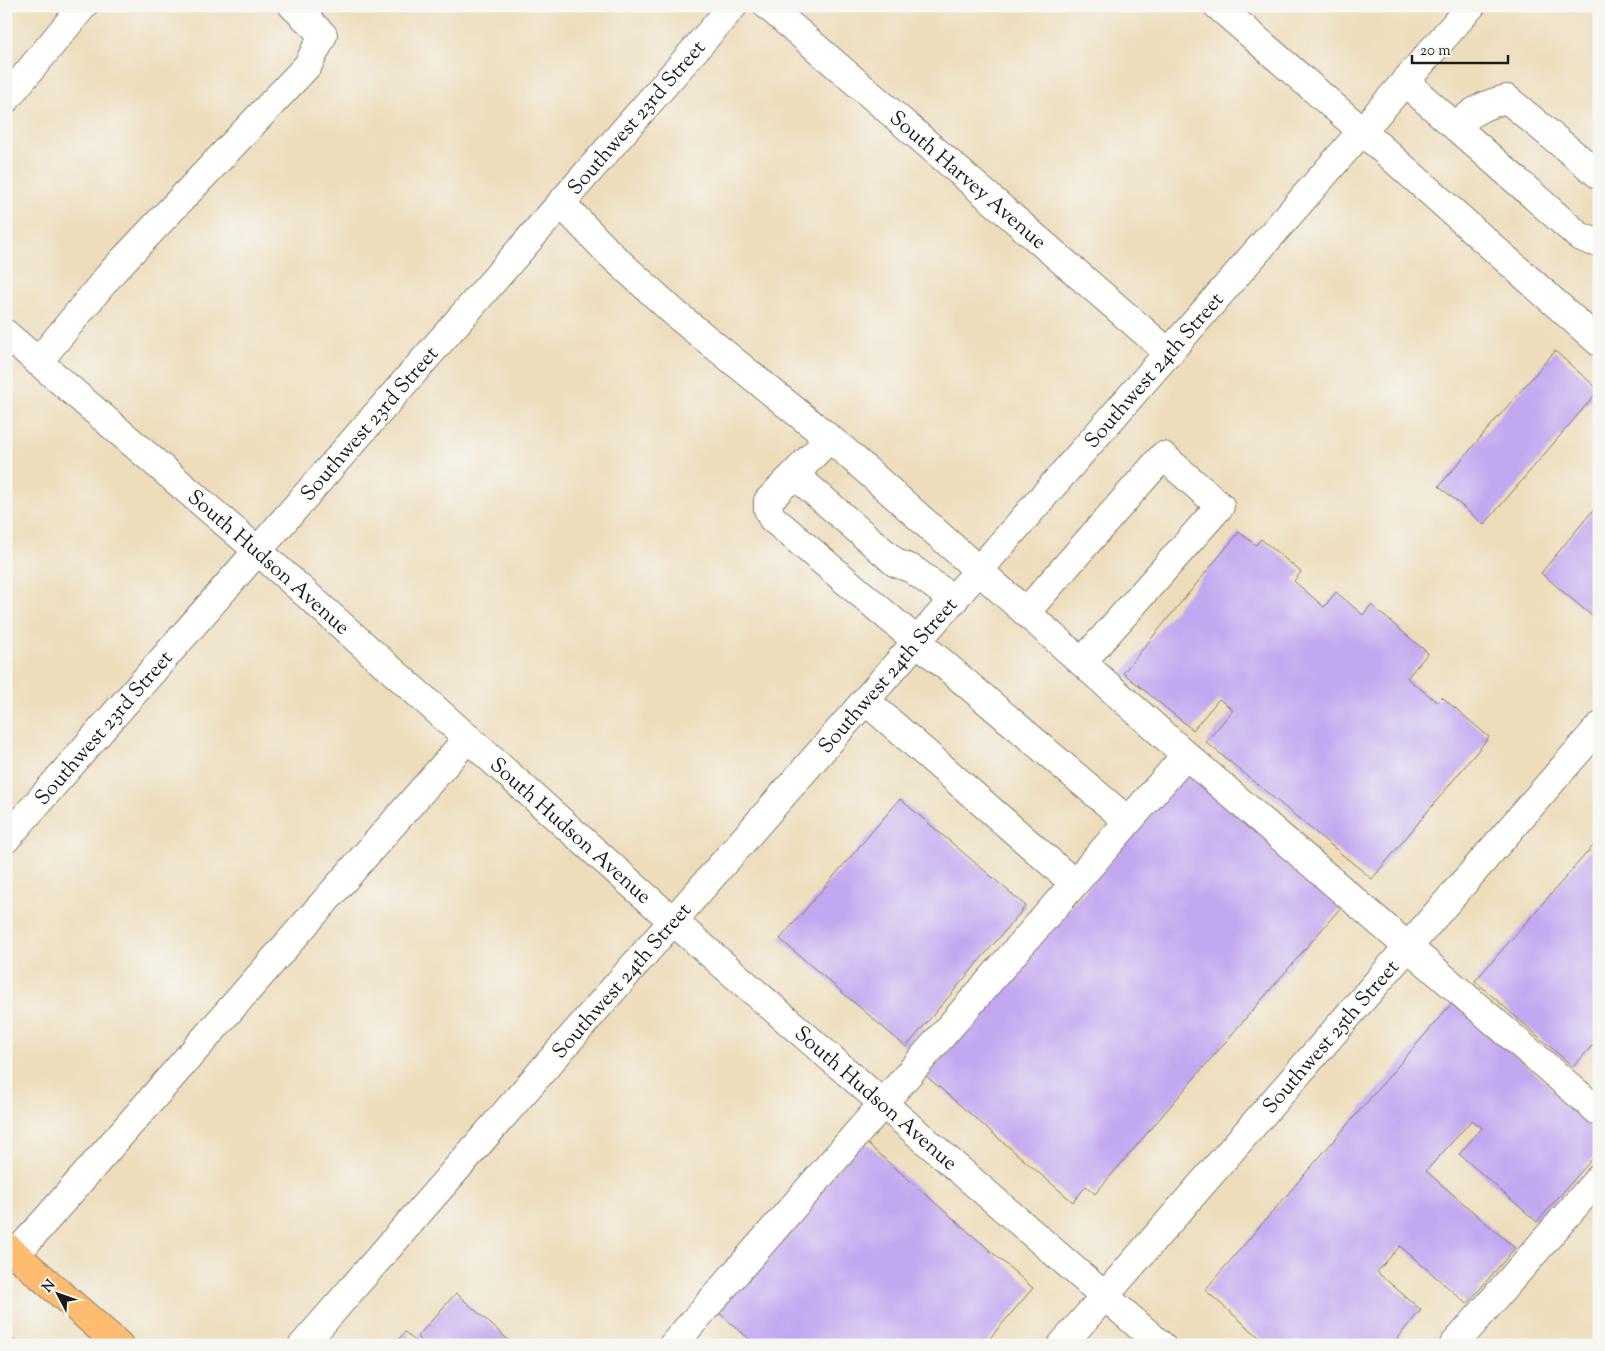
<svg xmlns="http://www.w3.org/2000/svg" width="1605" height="1351" viewBox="0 0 1605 1351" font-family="'Sorts Mill Goudy',serif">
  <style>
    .building { fill: #c2a8f0 }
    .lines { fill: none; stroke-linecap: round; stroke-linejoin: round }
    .minor-casing { stroke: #847c6c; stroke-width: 30 }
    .major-casing { stroke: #847c6c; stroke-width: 30 }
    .minor { stroke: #fff; stroke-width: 28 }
    .major { stroke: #febc70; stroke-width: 28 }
    .labels { text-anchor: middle; stroke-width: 4.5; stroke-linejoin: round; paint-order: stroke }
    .street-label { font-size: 21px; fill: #1c1c1c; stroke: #f6f6f2 }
  </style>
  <rect width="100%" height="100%" fill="#f6f6f2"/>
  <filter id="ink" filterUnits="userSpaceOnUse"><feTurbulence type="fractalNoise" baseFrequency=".02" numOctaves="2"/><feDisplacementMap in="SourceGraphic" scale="10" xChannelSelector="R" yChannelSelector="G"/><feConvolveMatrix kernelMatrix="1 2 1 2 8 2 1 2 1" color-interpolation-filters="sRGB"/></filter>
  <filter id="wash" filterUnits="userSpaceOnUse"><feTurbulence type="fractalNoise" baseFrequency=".0096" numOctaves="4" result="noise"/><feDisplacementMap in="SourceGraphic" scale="20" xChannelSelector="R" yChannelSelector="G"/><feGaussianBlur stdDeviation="1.12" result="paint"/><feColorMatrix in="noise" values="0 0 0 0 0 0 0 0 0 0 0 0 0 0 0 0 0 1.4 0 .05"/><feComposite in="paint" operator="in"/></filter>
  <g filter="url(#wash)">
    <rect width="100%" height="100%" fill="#edddbb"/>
    <g id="blocks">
      <!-- building -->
      <path class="building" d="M1555 351 1599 390 1484 525 1439 486Z
        M1599 503V622L1541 573Z
        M1239 532 1256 545 1261 539 1301 572 1294 581 1324 607 1336 592 1363 615 1371 605 1428 653 1407 678 1437 702 1442 697 1489 737 1372 879 1206 742 1233 710 1219 699 1193 730 1123 673Z
        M1193 765 1348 899 1095 1194 1086 1186 1073 1202 926 1076Z
        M900 799 1026 906 906 1047 780 939Z
        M1599 839V1038L1573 1067 1475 981Z
        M1453 1002 1599 1129V1151L1537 1222 1459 1154 1482 1128 1472 1120 1426 1171 1515 1248 1467 1304 1400 1246 1377 1272 1421 1310 1397 1338 1405 1345H1268L1205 1290Z
        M863 1140 1033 1288 984 1345H756L716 1310Z
        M456 1293 514 1345H426L417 1337Z
        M405 1332 419 1345H394Z
        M6 1333 16 1342 13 1345H6Z"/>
    </g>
  </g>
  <g filter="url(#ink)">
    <use href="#blocks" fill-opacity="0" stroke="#847c6c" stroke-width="1"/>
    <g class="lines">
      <defs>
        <g id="minor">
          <path id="s1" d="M768 6 1169 353"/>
          <path d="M1218 6 1362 131 1599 342"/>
          <path d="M1405 82 1579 236 1591 241 1599 242"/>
          <path d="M6 99 83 6"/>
          <path d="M1456 127C1472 111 1485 104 1507 99L1599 175"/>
          <path d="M561 203 610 254 678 316 846 452 1186 755 1599 1112"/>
          <path id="s2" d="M6 334 258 551 674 922 1161 1345"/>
          <path d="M38 362 113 271 308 65 323 35 293 6"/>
          <path d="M829 439 768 501V509L772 518 1128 821"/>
          <path d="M789 480 803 482 896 563 912 569 954 600"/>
          <path d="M1026 612 1163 456 1220 506 1082 662"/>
          <path d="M866 701 1074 883"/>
          <path id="s3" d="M6 839 733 6"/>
          <path d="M16 1254 468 738"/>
          <path id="s4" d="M303 1345 1471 6"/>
          <path d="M673 1345 1186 755"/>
          <path id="s5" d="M1062 1345 1599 727"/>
          <path d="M1454 1345 1599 1178"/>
        </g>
        <path id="major" d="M6 1246 119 1345"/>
      </defs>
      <!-- minor casing -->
      <use href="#minor" class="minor-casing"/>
      <!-- major casing -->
      <use href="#major" class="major-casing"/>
      <!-- minor -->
      <use href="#minor" class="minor"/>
      <!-- major -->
      <use href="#major" class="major"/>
    </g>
  </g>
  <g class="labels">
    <!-- street labels -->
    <g class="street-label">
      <text dy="7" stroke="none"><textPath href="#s3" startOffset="958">Southwest 23rd Street</textPath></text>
      <text dy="7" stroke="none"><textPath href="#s1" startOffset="265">South Harvey Avenue</textPath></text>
      <text dy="7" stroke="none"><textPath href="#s4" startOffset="1294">Southwest 24th Street</textPath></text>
      <text dy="7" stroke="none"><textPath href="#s3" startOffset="552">Southwest 23rd Street</textPath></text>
      <text dy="7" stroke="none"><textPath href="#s2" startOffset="348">South Hudson Avenue</textPath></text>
      <text dy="7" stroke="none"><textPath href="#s4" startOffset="889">Southwest 24th Street</textPath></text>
      <text dy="7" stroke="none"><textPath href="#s3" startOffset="148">Southwest 23rd Street</textPath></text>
      <text dy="7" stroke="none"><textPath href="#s2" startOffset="752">South Hudson Avenue</textPath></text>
      <text dy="7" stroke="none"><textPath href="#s4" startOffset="484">Southwest 24th Street</textPath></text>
      <text dy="7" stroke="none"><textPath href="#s5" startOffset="409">Southwest 25th Street</textPath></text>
      <text dy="7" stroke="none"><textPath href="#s2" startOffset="1158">South Hudson Avenue</textPath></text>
    </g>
  </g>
  <!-- margin -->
  <rect width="1605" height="1351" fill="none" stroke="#f6f6f2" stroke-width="25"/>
  <!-- north arrow -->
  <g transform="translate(58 1294) rotate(311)" stroke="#f6f6f2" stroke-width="4" paint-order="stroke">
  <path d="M0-4L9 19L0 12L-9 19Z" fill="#1c1c1c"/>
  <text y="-8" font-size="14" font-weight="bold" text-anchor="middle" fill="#1c1c1c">N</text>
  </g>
  <!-- scale -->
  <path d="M1412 55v8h96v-8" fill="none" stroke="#1c1c1c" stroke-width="2.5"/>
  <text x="1420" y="55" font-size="15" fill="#1c1c1c" stroke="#f6f6f2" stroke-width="4" paint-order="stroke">20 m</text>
</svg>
